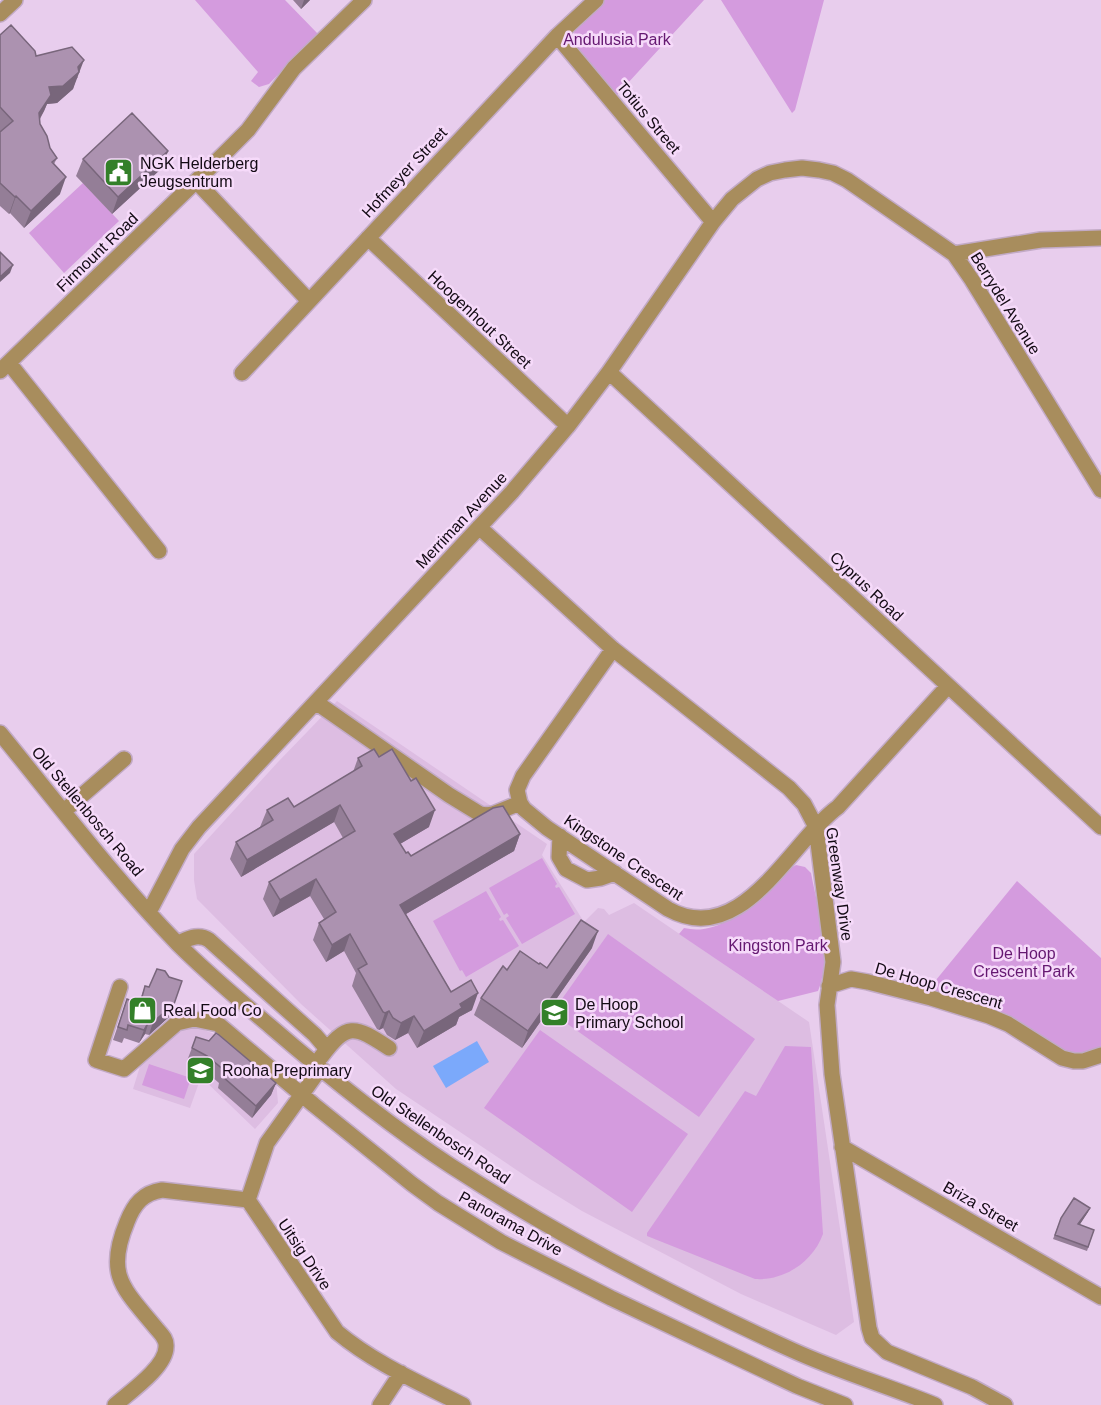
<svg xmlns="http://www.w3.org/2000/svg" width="1101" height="1405" viewBox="0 0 1101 1405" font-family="Arial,sans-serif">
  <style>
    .built { fill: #ddbde2 }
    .green { fill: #d49bde }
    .water { fill: #7ba9fb }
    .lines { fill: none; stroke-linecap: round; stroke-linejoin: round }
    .minor-casing { stroke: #c2aac6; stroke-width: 18 }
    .minor { stroke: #a88d5d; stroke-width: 15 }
    .wall { fill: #947e97 }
    .shaded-wall { fill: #78667b }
    .building { fill: #ac92b0; stroke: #78667b; stroke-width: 1.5 }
    .labels { text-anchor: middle; stroke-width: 5; stroke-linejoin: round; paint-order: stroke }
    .park-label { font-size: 16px; fill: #651871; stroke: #f6dafa }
    .street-label { font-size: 16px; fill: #130a14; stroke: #f6dafa }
    .poi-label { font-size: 16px; fill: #130a14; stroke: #f6dafa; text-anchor: start }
  </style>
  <rect width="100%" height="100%" fill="#e8cded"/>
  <!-- built -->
  <path class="built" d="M337 701 547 844 542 855 584 922 598 908 604 909 609 915 634 903 809 1022 854 1322 836 1335 741 1294 582 1211 530 1179 396 1089 301 1004 197 899 194 880V854L278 762Z
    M192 1025 214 1034 219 1031 276 1080 278 1103 255 1129 201 1077 190 1108 133 1089 141 1063 176 1027Z"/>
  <!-- green -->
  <path class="green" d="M195 0H285L318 34 269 84 259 87 251 81 258 72Z
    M603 0H704L616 96 575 47C567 27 590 13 603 0Z
    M721 0H824L795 110 792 113Z
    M83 183 119 221 64 273 29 233Z
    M542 858 557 884 555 886 556 888 559 887 575 914 522 944 506 918 509 916 507 913 504 915 489 888Z
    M796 865 805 867 811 873C818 911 833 954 818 991L778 1001 679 934 684 928C724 938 763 895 789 869Z
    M1017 881 1101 958V1047L1095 1051 1076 1055 1063 1051 1005 1014 927 991Z
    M486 891 501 917 499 919 500 921 503 920 519 946 466 977 462 970 460 971 433 921Z
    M608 934 755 1039 699 1117 552 1013Z
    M540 1030 688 1134 632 1212 484 1108Z
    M785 1046 811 1047 823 1234C813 1262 784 1281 755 1279L647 1236V1233L745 1091 756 1096Z
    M149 1064 191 1078 184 1099 142 1085Z"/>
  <!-- water -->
  <path class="water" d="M477 1041 489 1062 446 1088 433 1066Z"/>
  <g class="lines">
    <defs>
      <path id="minor" d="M0 14 15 0
        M557 36 713 222
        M196 181 309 301
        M368 238 568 426
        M954 254 1041 240 1101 238
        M9 363 159 551
        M0 371 224 154 248 130 294 68 364 0
        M609 372 1101 827
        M242 373 557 36 596 0
        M479 527 613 649 789 788 804 804 816 827 833 962 827 1005 832 1074 869 1328 872 1338 887 1352 972 1387 1005 1405
        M613 649 523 776 517 790 520 803 524 809 547 828 668 909C742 950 789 843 838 807L948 686
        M317 703 449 795 480 814 487 815 493 814 520 803
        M0 733C58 804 114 878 178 944 207 973 238 999 270 1026 328 1076 387 1124 451 1166 559 1236 675 1297 792 1350 838 1371 888 1386 935 1405
        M64 811 124 759
        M560 836 559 857 566 869 587 880 601 878 615 873
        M149 912 182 849 199 827 512 492 568 426 609 372 713 222 732 199 757 179 770 173 785 170 802 168 819 170 833 173 847 180 954 254 972 280 1101 490
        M178 943C188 939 198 933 209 940L315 1035 327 1049
        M829 986 851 979 868 982 931 998 989 1016 1008 1024 1062 1058 1074 1061H1083L1101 1055
        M120 987 96 1060 124 1069 177 1023 194 1019 218 1024 314 1105 412 1184 438 1203 501 1242 611 1298 797 1386 845 1405
        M321 1057C347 1022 354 1025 389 1048
        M320 1069 267 1143 248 1200 337 1332C374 1363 420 1383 463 1405
        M842 1147 1101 1297
        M115 1405C130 1392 166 1367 166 1347 167 1339 161 1334 156 1328 123 1288 105 1275 127 1222 134 1204 143 1193 162 1190L248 1200
        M380 1405 401 1373"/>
    </defs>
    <!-- minor casing -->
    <use href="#minor" class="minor-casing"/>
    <!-- minor -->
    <use href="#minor" class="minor"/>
  </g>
  <!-- wall -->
  <path class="wall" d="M293 0H310L301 9Z
    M0 35 36 56 78 77 76 79 73 89 57 103 47 104 44 111 40 119V124L50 148 57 158 54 164 60 194 24 228 10 213 9 214 0 206Z
    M168 151 162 168 112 214 76 176 83 159Z
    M379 757 429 827 400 844 406 853 411 856 520 834 514 851 406 914 451 992 472 1010 459 1017 456 1025 417 1048 408 1033 395 1040 387 1035 383 1028 379 1030 377 1029 352 986 356 973 344 951 326 962 313 940 319 923 324 919 310 896 273 917 263 899 269 882 343 838 334 822 241 877 230 859 236 842 260 827 267 810 294 807 353 772 358 758Z
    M592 948 522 1048 474 1015 481 998 507 970 539 964 547 968Z
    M145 986 169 1017 149 1035 145 1034 139 1043 124 1038 122 1043 113 1040 127 999 139 1003Z
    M196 1037 276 1083 271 1095 252 1118 218 1088 219 1083 202 1068 187 1061Z
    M1088 1212 1079 1225 1094 1230 1087 1251 1053 1239 1061 1218Z"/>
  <!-- shaded-wall -->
  <path class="shaded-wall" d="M304 0H310L301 9Z
    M84 60 73 89 57 103 47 104 44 111 33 130 49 87 78 67Z
    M168 151 162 168 112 214 118 197Z
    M66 177 60 194 24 228 31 211Z
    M16 196 10 213 9 214 15 197Z
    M13 265 10 273 0 282V277Z
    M340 805 334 822 241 877 247 860Z
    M435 810 429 827 388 851 394 834Z
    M520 834 514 851 394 921 400 905Z
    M316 879 310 896 273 917 280 900Z
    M598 931 592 948 522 1048 528 1031Z
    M350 934 344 951 326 962 332 945Z
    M478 993 472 1010 459 1017 456 1025 417 1048 424 1031 460 1004Z
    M174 1004 169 1017 149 1035 153 1022Z
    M389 1011 383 1028 379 1030 385 1013Z
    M414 1016 408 1033 395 1040 401 1023Z
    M149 1021 145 1034 139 1043 144 1030Z
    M276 1083 271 1095 252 1118 256 1106Z
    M1090 1208 1088 1212 1077 1229 1078 1224Z"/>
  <!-- building -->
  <path class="building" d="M11 25 35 51 36 56 72 47 84 60 78 67 79 72 63 86 49 87 51 95 39 113 40 124 47 136 50 148 57 158 52 162 66 177 31 211 16 196 15 197 0 183V132L13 121 0 107V35Z
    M132 113 168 151 118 197 83 159Z
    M0 252 13 265 0 277Z
    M374 749 379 757 392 749 411 781 416 778 435 810 394 834 406 853 408 852 411 856 493 808 503 806 520 834 400 905 451 992 471 980 478 993 460 1004 462 1008 424 1031 414 1016 401 1023 393 1018 389 1011 385 1013 383 1012 358 969 367 964 350 934 332 945 319 923 336 912 316 879 280 900 269 882 355 831 340 805 247 860 236 842 273 820 267 810 288 798 294 807 362 766 358 758Z
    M581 920 598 931 528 1031 481 998 503 966 507 970 520 951 539 964 540 963 547 968Z
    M157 969 165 971 169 977 182 981 174 1004 153 1022 149 1021 144 1030 128 1025 127 1030 118 1027 127 999 140 1004 145 986 149 987Z
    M216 1033 219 1035 276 1083 256 1106 222 1076 225 1071 207 1056 192 1048 196 1037 209 1041Z
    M1074 1198 1090 1208 1078 1224 1094 1230 1088 1247 1055 1235 1061 1218Z"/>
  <!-- icons -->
  <defs>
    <symbol id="civic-square" viewBox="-11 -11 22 22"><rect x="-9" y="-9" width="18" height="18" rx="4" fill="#338029" stroke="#f6dafa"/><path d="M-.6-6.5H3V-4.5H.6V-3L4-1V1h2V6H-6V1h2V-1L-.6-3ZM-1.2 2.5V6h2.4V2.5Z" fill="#fff"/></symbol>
    <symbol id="shop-square" viewBox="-11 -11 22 22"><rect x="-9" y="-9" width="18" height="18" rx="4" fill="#338029" stroke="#f6dafa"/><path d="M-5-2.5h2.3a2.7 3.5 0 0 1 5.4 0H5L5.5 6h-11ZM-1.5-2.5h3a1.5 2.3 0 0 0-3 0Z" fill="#fff"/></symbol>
    <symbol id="school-square" viewBox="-11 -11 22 22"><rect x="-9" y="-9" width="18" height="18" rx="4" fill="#338029" stroke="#f6dafa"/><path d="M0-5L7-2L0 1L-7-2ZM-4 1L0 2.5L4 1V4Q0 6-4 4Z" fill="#fff"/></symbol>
  </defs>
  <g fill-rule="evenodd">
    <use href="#civic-square" x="102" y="156" width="33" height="33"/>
    <use href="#shop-square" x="126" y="994" width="33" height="33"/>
    <use href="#school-square" x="538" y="996" width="33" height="33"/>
    <use href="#school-square" x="184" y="1054" width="33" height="33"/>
  </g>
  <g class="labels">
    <!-- park labels -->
    <g class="park-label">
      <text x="617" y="45">Andulusia Park</text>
      <text x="778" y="951">Kingston Park</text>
      <text x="1024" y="959">De Hoop<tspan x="1024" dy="18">Crescent Park</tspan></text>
    </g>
    <!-- street labels -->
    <g class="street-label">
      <text transform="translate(649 117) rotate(50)" y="6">Totius Street</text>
      <text transform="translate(404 172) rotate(-47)" y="6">Hofmeyer Street</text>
      <text transform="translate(97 252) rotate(-44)" y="6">Firmount Road</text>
      <text transform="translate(1006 303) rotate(58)" y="6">Berrydel Avenue</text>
      <text transform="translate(480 319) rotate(43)" y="6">Hoogenhout Street</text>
      <text transform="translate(461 520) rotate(-47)" y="6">Merriman Avenue</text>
      <text transform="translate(867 586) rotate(43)" y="6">Cyprus Road</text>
      <text transform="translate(88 811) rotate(50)" y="6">Old Stellenbosch Road</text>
      <text transform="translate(624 857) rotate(34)" y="6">Kingstone Crescent</text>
      <text transform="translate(840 884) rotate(82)" y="6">Greenway Drive</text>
      <text transform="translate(939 985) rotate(16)" y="6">De Hoop Crescent</text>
      <text transform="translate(441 1134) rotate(34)" y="6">Old Stellenbosch Road</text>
      <text transform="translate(981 1206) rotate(30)" y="6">Briza Street</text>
      <text transform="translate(511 1223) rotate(29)" y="6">Panorama Drive</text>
      <text transform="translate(305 1254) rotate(56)" y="6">Uitsig Drive</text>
    </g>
    <!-- poi labels -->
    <g class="poi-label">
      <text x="140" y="169">NGK Helderberg<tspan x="140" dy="18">Jeugsentrum</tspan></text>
      <text x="575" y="1010">De Hoop<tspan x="575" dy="18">Primary School</tspan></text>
      <text x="163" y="1016">Real Food Co</text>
      <text x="222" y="1076">Rooha Preprimary</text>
    </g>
  </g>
</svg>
